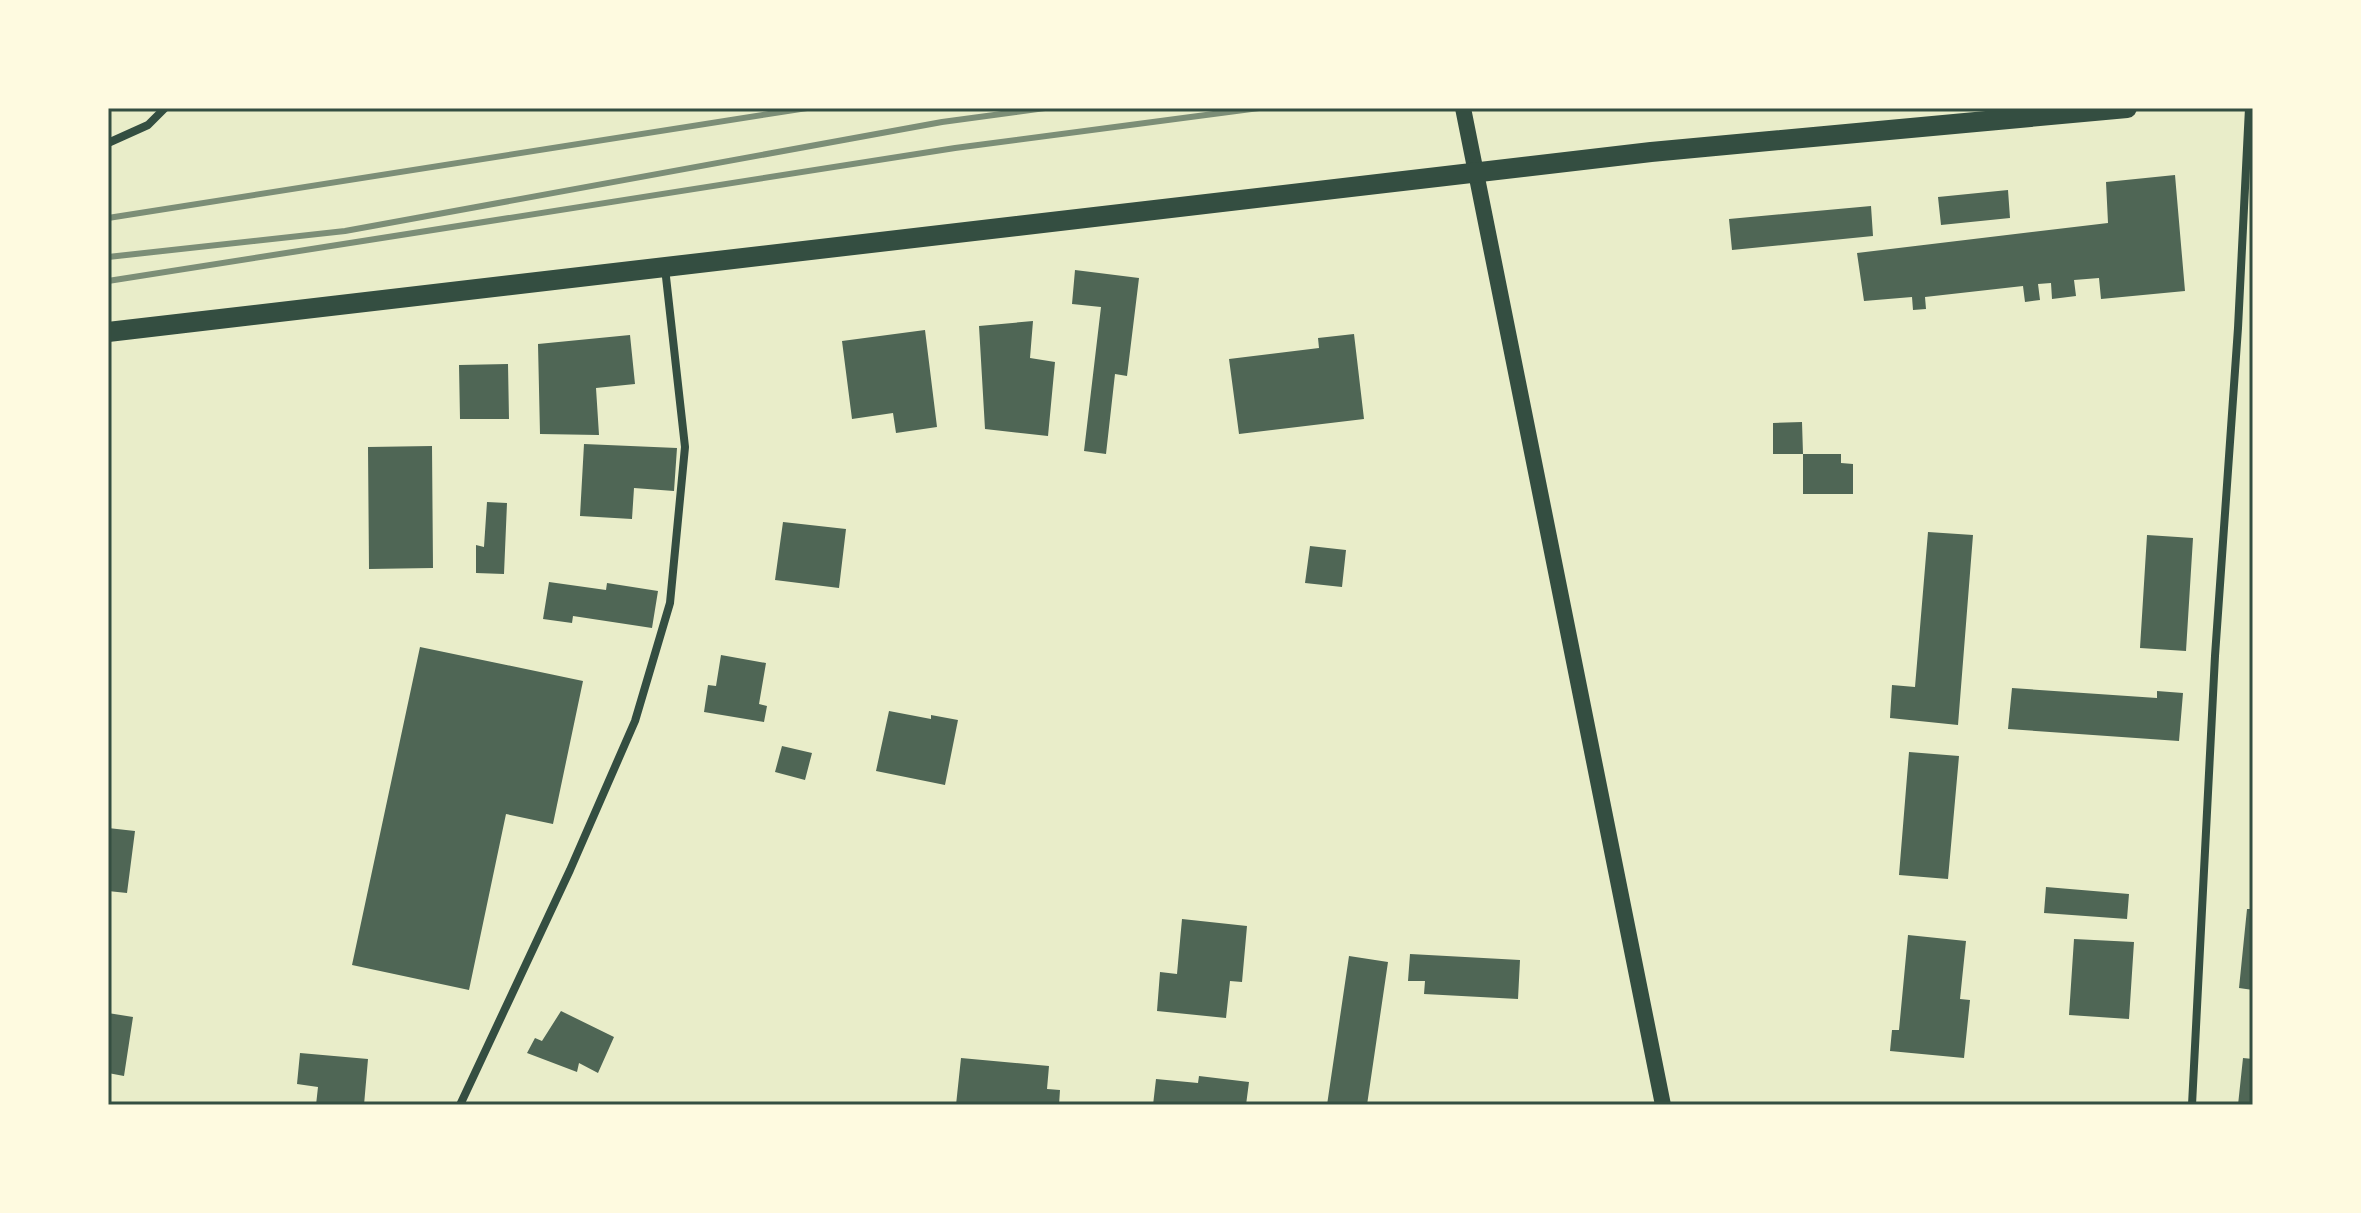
<svg xmlns="http://www.w3.org/2000/svg" width="2361" height="1213" viewBox="0 0 2361 1213" font-family="Commissioner,sans-serif">
  <style>
    .building { fill: #4f6655 }
    .lines { fill: none; stroke-linecap: round; stroke-linejoin: round }
    .minor { stroke: #344e41; stroke-width: 8 }
    .secondary { stroke: #344e41; stroke-width: 16 }
    .primary { stroke: #344e41; stroke-width: 20 }
    .rail { stroke: #7c8e77; stroke-width: 6 }
    .neatline { fill: none; stroke: #344e41; stroke-width: 3 }
  </style>
  <rect width="100%" height="100%" fill="#e9edc9"/>
  <!-- building -->
  <path class="building" d="M2175 175 2185 291 2101 299 2099 278 2074 280 2076 296 2052 299 2051 283 2038 284 2040 300 2025 302 2023 286 1925 297 1926 309 1913 310 1912 297 1864 301 1857 253 2108 223 2106 182Z
    M2008 190 2010 218 1941 225 1938 197Z
    M1871 206 1873 236 1732 250 1729 219Z
    M1075 270 1139 278 1127 376 1115 374 1106 454 1084 451 1101 307 1072 304Z
    M1033 321 1030 358 1055 362 1048 436 985 429 979 326Z
    M925 330 937 427 896 433 893 413 852 419 842 341Z
    M1354 334 1364 419 1239 434 1229 359 1319 348 1318 338Z
    M630 335 635 384 596 388 599 435 540 434 538 344Z
    M508 364 509 419H460L459 365Z
    M1802 422 1803 454H1841V463L1853 464V494H1803V454H1773V423Z
    M584 444 677 448 674 491 634 488 632 519 580 516Z
    M432 446 433 568 369 569 368 447Z
    M487 502 507 503 504 574 476 573V545L484 547Z
    M783 522 846 529 839 588 775 580Z
    M1928 532 1973 535 1958 725 1890 718 1892 685 1915 687Z
    M2147 535 2193 538 2186 651 2140 648Z
    M1310 546 1346 550 1342 587 1305 583Z
    M549 582 606 590 607 583 658 591 652 628 573 616 572 623 543 619Z
    M420 647 583 681 553 824 506 814 469 990 352 965Z
    M721 655 766 663 759 704 767 706 764 722 704 712 708 685 716 686Z
    M2012 688 2157 698V691L2183 693 2179 741 2008 729Z
    M889 711 931 719V715L958 720 945 785 876 771Z
    M782 746 812 753 805 780 775 772Z
    M1909 752 1959 756 1948 879 1899 875Z
    M108 828 135 831 127 893 108 891Z
    M2046 887 2129 894 2127 919 2044 913Z
    M2247 909H2253V990L2239 988Z
    M1182 919 1247 926 1242 982 1230 981 1226 1018 1157 1011 1160 972 1177 974Z
    M1908 935 1966 941 1960 999 1970 1000 1964 1058 1890 1051 1892 1030H1899Z
    M2074 939 2134 942 2129 1019 2069 1015Z
    M1410 954 1520 960 1518 999 1424 994 1425 981H1408Z
    M1349 956 1388 962 1367 1105H1327Z
    M561 1011 614 1037 598 1073 579 1063 577 1072 527 1053 535 1038 542 1041Z
    M108 1013 133 1017 124 1076 108 1073Z
    M300 1053 368 1059 364 1105H316L318 1087 297 1084Z
    M961 1058 1049 1066 1047 1089 1060 1090 1059 1105H956Z
    M2243 1058 2253 1059V1105H2238Z
    M1199 1076 1249 1082 1246 1105H1153L1156 1079 1198 1083Z"/>
  <g class="lines">
    <!-- minor -->
    <path class="minor" d="M108 143 148 125 165 108
      M460 1105 570 870 635 721 670 603 685 447 665 268
      M2192 1105 2215 656 2238 328 2249 108"/>
    <!-- secondary -->
    <path class="secondary" d="M1463 108 1663 1105"/>
    <!-- primary -->
    <path class="primary" d="M108 332 1651 152 2127 108"/>
    <!-- rail -->
    <path class="rail" d="M108 218 807 108
      M108 257 345 231 942 122 1045 108
      M108 281 955 148 1259 108"/>
  </g>
  <!-- border -->
  <rect width="2361" height="1213" fill="none" stroke="#fefae0" stroke-width="220"/>
  <rect x="110" y="110" width="2141" height="993" class="neatline"/>
</svg>
